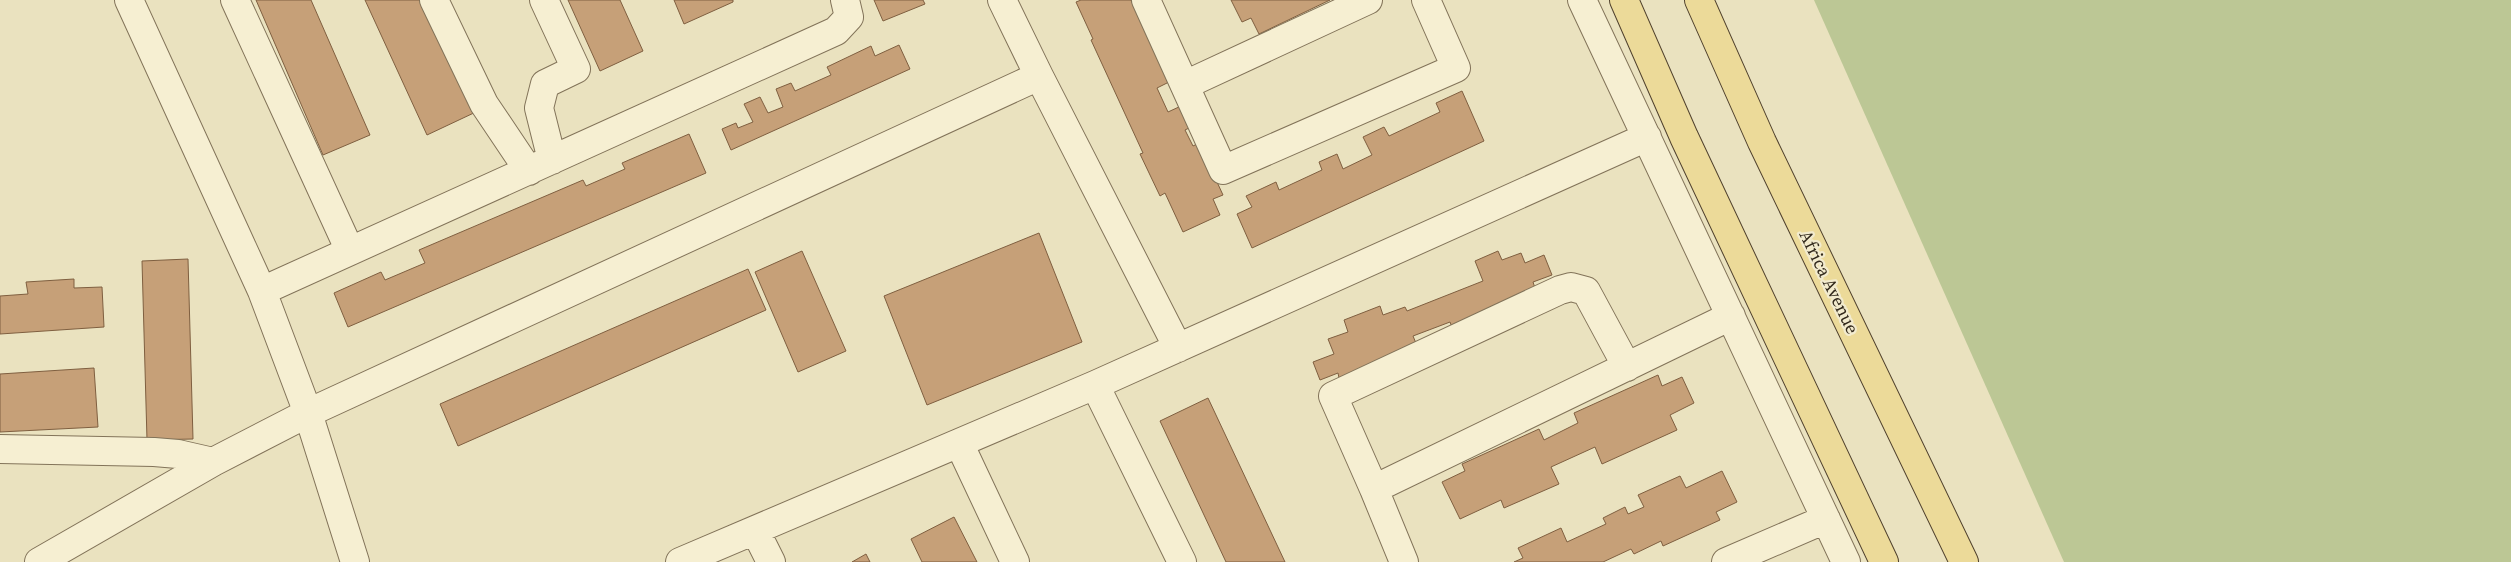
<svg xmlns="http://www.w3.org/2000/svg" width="2511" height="562" viewBox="0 0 2511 562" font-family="'Source Serif 4',serif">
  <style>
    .green { fill: #bcc795 }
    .building { fill: #c6a078; stroke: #7f5f40 }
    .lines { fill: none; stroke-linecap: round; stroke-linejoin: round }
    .minor-casing { stroke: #827359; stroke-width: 30 }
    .major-casing { stroke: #50412d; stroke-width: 30 }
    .minor { stroke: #f6efd2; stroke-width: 28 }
    .major { stroke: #ecda99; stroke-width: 28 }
    .labels { text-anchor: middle; stroke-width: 4.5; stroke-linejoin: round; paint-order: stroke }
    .street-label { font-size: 18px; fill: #32291c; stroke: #f2ebce }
  </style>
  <rect width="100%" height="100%" fill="#eae2bf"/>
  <!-- green -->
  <path class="green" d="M1814 0H2511V562H2064Z"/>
  <!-- building -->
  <path class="building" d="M256 0H311L370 135 323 155Z
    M365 0H427L478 111 427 135Z
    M568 0H620L643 51 600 71Z
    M674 0H733V2L684 24Z
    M874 0H923L925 4 883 21Z
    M1081 0H1131L1169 82 1157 88 1168 112 1181 106 1191 127 1185 130 1193 146 1199 143 1223 195 1213 199 1220 215 1183 232 1165 193 1160 196 1140 154 1143 153 1091 40 1093 39 1076 2Z
    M1231 0H1330L1259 34 1251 18 1242 22Z
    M899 45 910 69 731 150 722 129 736 123 738 128 753 122 744 104 760 97 768 113 783 107 776 89 791 83 795 91 831 75 827 67 871 46 875 56Z
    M1462 91 1484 141 1252 248 1237 214 1252 207 1246 196 1276 182 1279 190 1322 170 1319 162 1337 154 1343 169 1372 155 1363 137 1384 127 1389 136 1440 112 1436 103Z
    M689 134 706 173 348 327 334 293 381 272 385 280 425 263 419 250 583 180 586 186 625 169 622 163Z
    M1039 233 1082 342 927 405 884 296Z
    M802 251 846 351 798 372 755 272Z
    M1498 251 1502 260 1521 253 1525 263 1544 255 1552 275 1533 282 1537 294 1453 330 1450 322 1413 336 1418 348 1339 378 1338 373 1320 380 1313 362 1334 354 1328 339 1348 332 1344 320 1380 306 1383 315 1405 307 1407 311 1483 281 1475 261Z
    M188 259 193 439 147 440 142 261Z
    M748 269 766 310 458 446 440 404Z
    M74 279V288L102 287 104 327 0 334V296L28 294 26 282Z
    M94 368 98 427 0 432V374Z
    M1658 375 1662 386 1682 377 1694 403 1670 415 1677 430 1602 464 1595 447 1551 467 1559 484 1504 508 1501 500 1460 519 1442 482 1465 471 1462 464 1539 429 1544 440 1578 423 1574 413Z
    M1208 398 1285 562H1226L1160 421Z
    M1722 471 1737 502 1716 512 1720 520 1663 546 1661 541 1634 554 1631 549 1603 562H1514L1523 558 1518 548 1561 528 1567 542 1606 524 1603 518 1625 507 1628 514 1644 507 1638 495 1680 476 1686 488Z
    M954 517 977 562H922L911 539Z
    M866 554 870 562H852Z"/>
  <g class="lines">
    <defs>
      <path id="minor" d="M129 0 262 291 308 413 355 562
        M235 0 350 251
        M434 0 484 104 529 171
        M544 0 576 69 545 84 539 108 552 160
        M1002 0 1039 76 1178 348
        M1146 0 1223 170 1456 68 1426 0
        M1582 0 1846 562
        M1185 85 1368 0
        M262 291 836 31 849 17 845 0
        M1095 385 1182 562
        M959 443 1015 562
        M0 449 154 452 178 454 213 462
        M1374 489 1333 396 1560 290 1571 287 1586 291 1627 367
        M755 530 771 562
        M39 562 213 462 308 413 1039 76
        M680 562 1095 385 1647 137
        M1404 562 1374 489 1731 316
        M1726 562 1826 519"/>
      <path id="major" d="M1624 0 1684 137 1884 562
        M1699 0 1762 142 1964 562"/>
    </defs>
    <!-- minor casing -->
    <use href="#minor" class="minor-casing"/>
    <!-- major casing -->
    <use href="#major" class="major-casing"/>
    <!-- minor -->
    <use href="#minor" class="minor"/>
    <!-- major -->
    <use href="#major" class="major"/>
  </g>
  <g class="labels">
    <!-- street labels -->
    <g class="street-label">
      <text transform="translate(1829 282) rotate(64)" y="6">Africa Avenue</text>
    </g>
  </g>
</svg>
